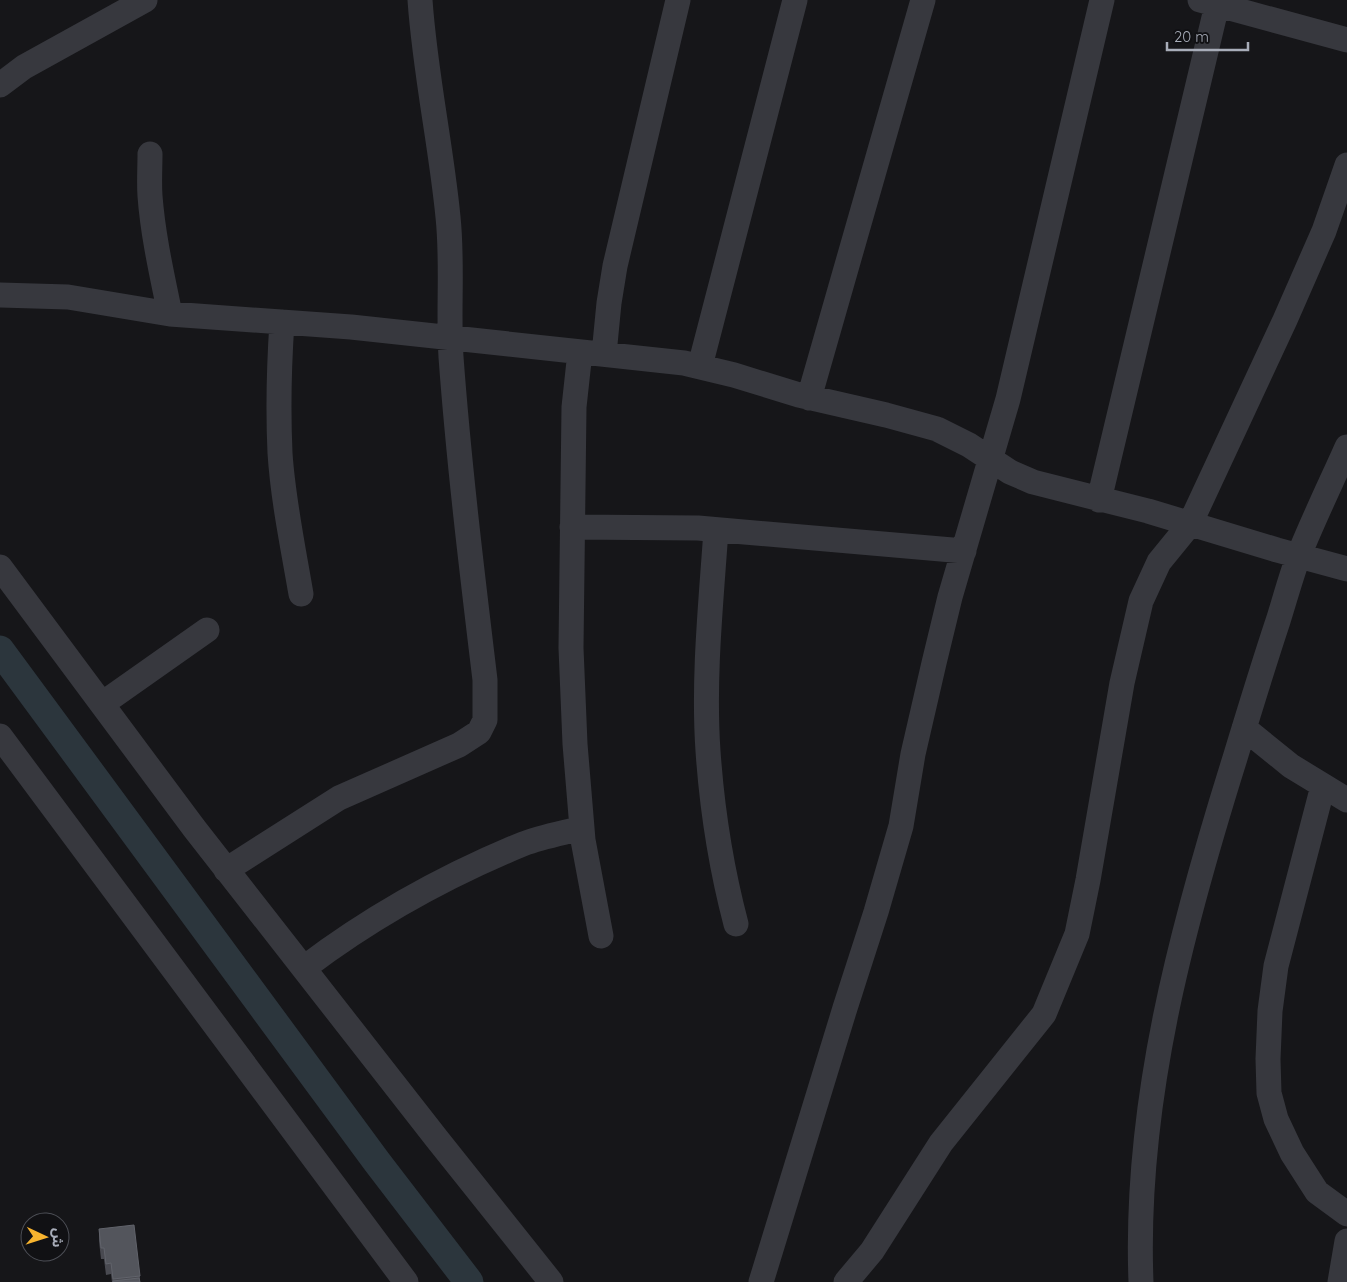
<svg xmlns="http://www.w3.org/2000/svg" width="1347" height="1282" viewBox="0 0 1347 1282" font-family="Quicksand,'Noto Sans Arabic',sans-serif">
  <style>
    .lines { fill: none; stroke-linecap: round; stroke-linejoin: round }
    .canal { stroke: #2c363d; stroke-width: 29 }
    .street { stroke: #37383e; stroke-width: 25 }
    .wall { fill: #494a51 }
    .building { fill: #53555c; stroke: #61636b }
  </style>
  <rect width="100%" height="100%" fill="#161619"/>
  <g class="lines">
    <!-- canal -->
    <path class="canal" d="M0 650 377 1162 469 1282"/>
    <!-- street -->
    <path class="street" d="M1200 0 1347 40
      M0 85 24 67 145 0
      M150 154C150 168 149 182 150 196 153 236 162 275 170 314
      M0 295 68 297 170 314 351 327 684 363 734 375 799 395 886 415 937 429 969 445 1010 472 1033 482 1148 511 1277 550 1347 569
      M282 322C279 366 278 409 280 453 283 500 293 547 301 594
      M580 352 574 407 571 648 575 744 583 840 601 936
      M604 354 609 303 615 266 678 0
      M700 366 795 0
      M809 398 923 0
      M1099 500 1217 5
      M572 527 698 528 964 551
      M716 530C711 603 703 678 708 751 712 809 721 867 736 924
      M0 567 194 828 437 1139 551 1282
      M102 704 207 630
      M1244 728 1291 766 1347 800
      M0 736 406 1282
      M1323 786 1276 966 1270 1011 1268 1059 1269 1093 1276 1119 1292 1153 1317 1192 1347 1214
      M226 870 339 798 459 745 479 732 485 720V680C472 572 459 465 451 357 448 310 453 264 448 217 441 145 425 73 420 0
      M304 968C370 918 445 876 523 844 541 837 563 833 582 828
      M761 1282 845 1008 876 912 901 826 913 754 934 663 950 597 1008 399 1102 0
      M846 1282 872 1251 941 1143 1044 1014 1077 934 1088 880 1122 683 1141 601 1159 562 1190 524 1285 320 1324 231 1347 165
      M1141 1282C1134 1103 1182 927 1235 758 1249 712 1263 666 1278 621 1285 599 1291 576 1299 555 1314 518 1331 483 1347 447
      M1340 1282 1347 1241"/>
  </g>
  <!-- wall -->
  <path class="wall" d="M99 1229 140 1276V1282H112L111 1274 106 1275 104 1259H101L99 1241Z"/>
  <!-- building -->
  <path class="building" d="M134 1225 140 1276 113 1279 111 1263 106 1264 104 1248H101L99 1229Z
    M139 1278 140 1282H113V1281Z"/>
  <!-- north arrow -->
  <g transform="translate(45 1237) rotate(94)"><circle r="24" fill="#111114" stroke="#4d4f56"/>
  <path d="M0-4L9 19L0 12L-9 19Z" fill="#f8b42f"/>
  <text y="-8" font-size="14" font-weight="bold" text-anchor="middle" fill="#a8adb9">ش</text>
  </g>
  <!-- scale -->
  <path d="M1167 42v8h81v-8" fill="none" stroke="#a8adb9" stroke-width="2.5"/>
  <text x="1174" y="42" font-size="15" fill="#a8adb9" stroke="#111114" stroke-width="4" paint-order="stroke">20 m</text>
</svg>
